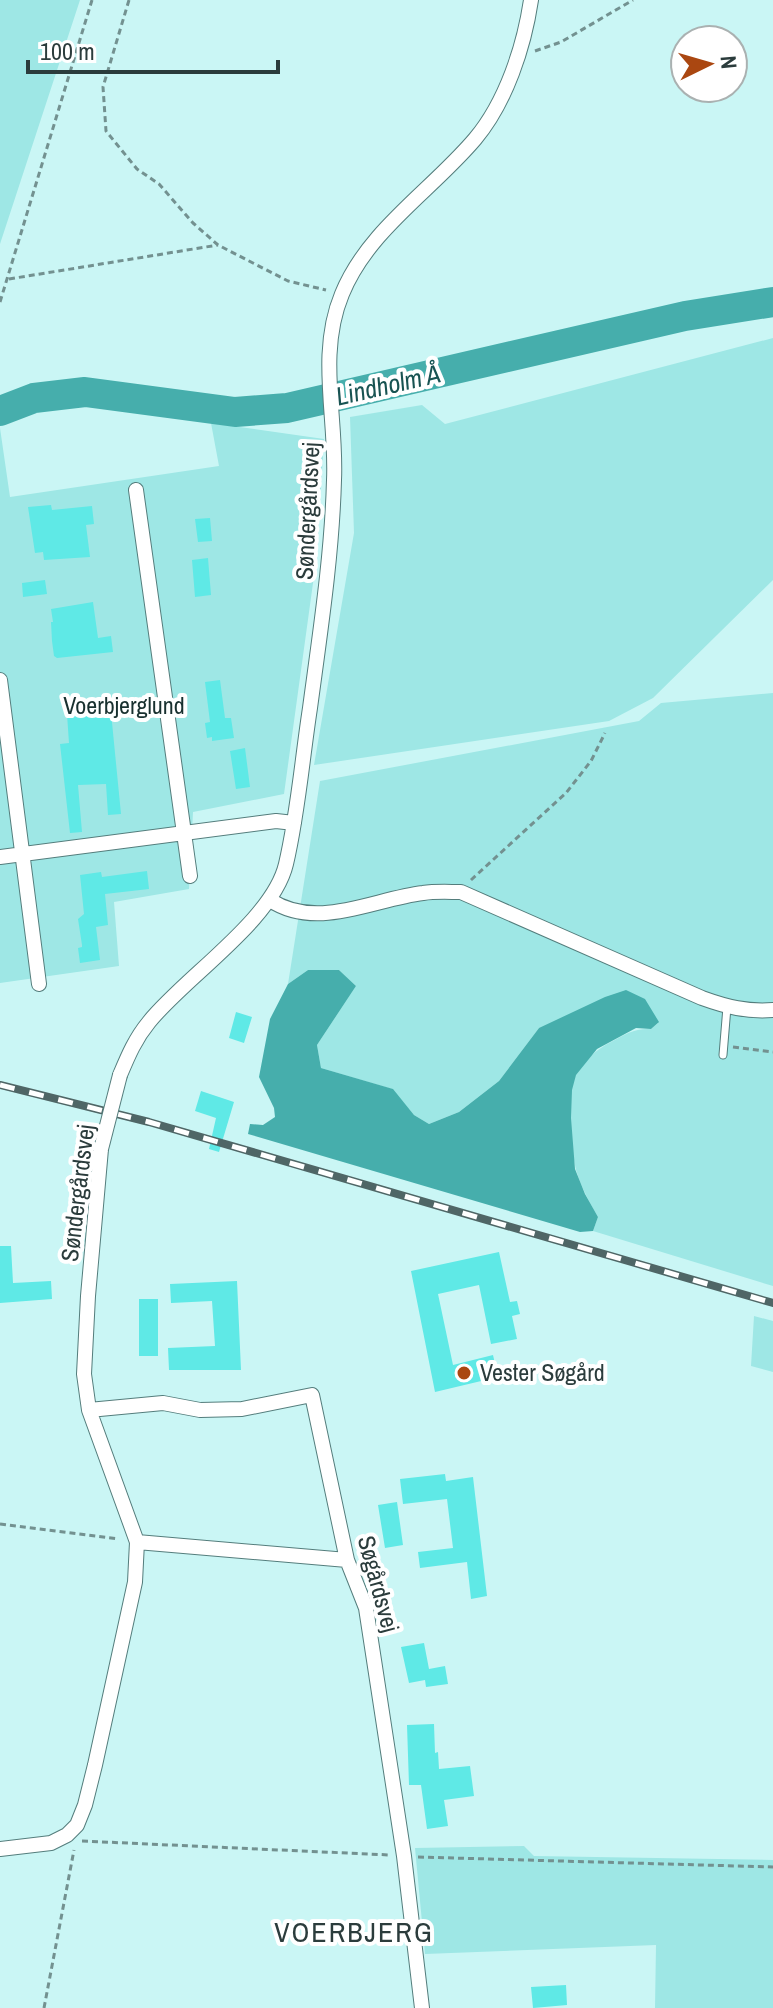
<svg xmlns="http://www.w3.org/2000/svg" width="773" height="2008" viewBox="0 0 773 2008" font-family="'Archivo Narrow',sans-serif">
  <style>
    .green { fill: #9ee7e5 }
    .water { fill: #46aeac }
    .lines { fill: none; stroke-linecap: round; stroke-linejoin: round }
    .river { stroke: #46aeac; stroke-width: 30 }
    .building { fill: #5fe9e6 }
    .lane-casing { stroke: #547d7c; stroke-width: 9 }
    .street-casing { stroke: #547d7c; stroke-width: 16 }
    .path { stroke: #739190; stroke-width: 3; stroke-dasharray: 6 4; stroke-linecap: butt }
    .lane { stroke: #fff; stroke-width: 7 }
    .street { stroke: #fff; stroke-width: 14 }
    .rail-casing { stroke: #4f6666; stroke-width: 8 }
    .rail { stroke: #fff; stroke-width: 5; stroke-dasharray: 15; stroke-linecap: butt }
    .street-bridge-casing { stroke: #547d7c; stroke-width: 16; stroke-linecap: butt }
    .street-bridge { stroke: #fff; stroke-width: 14 }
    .poi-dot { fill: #aa4711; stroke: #fff; stroke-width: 3 }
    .labels { text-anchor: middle; stroke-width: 8; stroke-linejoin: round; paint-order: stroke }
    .street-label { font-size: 24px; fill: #2b3c3c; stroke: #fff }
    .park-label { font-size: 24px; fill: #18302f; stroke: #fff }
    .poi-label { font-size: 24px; fill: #2b3c3c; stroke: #fff; text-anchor: start }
    .water-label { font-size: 26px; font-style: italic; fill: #185352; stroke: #fff }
    .quarter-label { font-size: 28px; letter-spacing: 2px; fill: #2b3c3c; stroke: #fff }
  </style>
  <rect width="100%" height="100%" fill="#caf6f5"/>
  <!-- green -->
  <path class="green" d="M0 0H80L0 244Z
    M773 338V580L653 698 609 721 314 765 354 533 350 417 422 405 445 424Z
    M211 423 324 439 317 554 284 794 193 812 189 889 114 902 119 966 0 983V428L10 497 219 466Z
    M773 693V1286L593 1231 598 1217C590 1203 582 1189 577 1173 571 1153 566 1094 575 1075 583 1061 597 1049 611 1042 625 1034 635 1028 651 1029L658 1023 539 1028 499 1081 459 1112 429 1124 414 1115 392 1089 321 1068 317 1045 356 986 339 970H308L288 984 320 781 639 721 661 703Z
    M754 1316 773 1321V1372L751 1366Z
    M524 1846 534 1856 773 1860V2008H655L656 1945 425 1954 415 1848Z"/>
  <!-- water -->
  <path class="water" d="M308 970H339L356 986 317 1045 321 1068 393 1089 414 1115 429 1124 459 1112 499 1081 539 1028 605 997 626 990 645 999 659 1022 651 1029 636 1028 597 1049 576 1075 572 1090 571 1118 575 1169 585 1194 598 1217 593 1231 580 1232 248 1134 250 1124 263 1125 275 1117 274 1108 259 1077 270 1019 288 984Z"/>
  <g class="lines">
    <!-- river -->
    <path class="river" d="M0 411 34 398 85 392 235 412 287 408 685 316 773 302"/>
  </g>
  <!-- building -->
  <path class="building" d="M51 505 52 510 92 506 94 524 86 525 90 557 44 560 43 552 35 553 28 507Z
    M210 518 212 541 198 542 195 519Z
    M208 558 211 595 195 597 192 560Z
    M45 580 47 594 23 597 22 583Z
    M93 602 98 638 111 636 113 652 57 658 54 656 52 641 51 622H53L51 609Z
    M220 680 225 718H231L234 738 212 741V737L207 738 205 723 210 722 205 682Z
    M79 698 80 701 100 698V703L110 702 121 814 108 815 106 784 78 785 82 832 70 833 60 744 69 743 66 700Z
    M245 748 250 787 236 789 230 751Z
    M147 871 149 889 105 894 108 925 96 927 100 960 80 963 78 948 82 947V945L78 919 84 914 80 875 101 872 102 877Z
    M236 1012 252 1017 244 1043 229 1038Z
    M201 1091 234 1102 219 1152 209 1149 216 1118 195 1111Z
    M0 1246H11L13 1283 51 1281 52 1299 0 1303Z
    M499 1252 510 1302 517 1301 520 1314 512 1316 517 1339 491 1344 479 1285 438 1294 453 1365 493 1355 498 1377 435 1392 411 1271Z
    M237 1281 241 1370H169L168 1348 215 1346 212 1301 171 1303 170 1284Z
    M139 1299H158V1356H139Z
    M445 1474 446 1481 473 1477 487 1596 471 1599 467 1562 420 1568 418 1552 453 1548 447 1499 403 1504 400 1479Z
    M397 1502 403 1545 385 1548 378 1505Z
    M424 1643 429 1669 445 1666 448 1684 426 1687 425 1680 409 1683 401 1647Z
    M434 1724 435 1753 438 1752 439 1769 470 1766 474 1796 444 1800 448 1826 427 1829 421 1785H409L407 1725Z
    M566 1985 567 2005 533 2008 531 1987Z"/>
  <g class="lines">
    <defs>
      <path id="lane" d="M723 1055 727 1007"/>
      <path id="street" d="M136 490 190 876
        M0 680 39 984
        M0 857 276 821 294 823
        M270 900C317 931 373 899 423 893 436 891 449 892 461 892L702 998C727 1007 747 1012 773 1010
        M120 1075C128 1056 135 1039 149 1022 185 977 273 920 286 864 298 813 302 760 310 708 320 633 332 556 334 480 337 418 317 354 342 294 368 230 431 191 475 139 506 102 524 47 531 0
        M89 1410 163 1403 200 1410 242 1409 312 1395 347 1560 366 1608 404 1856 422 2008
        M137 1542 347 1560
        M0 1849 51 1843 67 1835 77 1825 85 1805 95 1765 135 1582 137 1542 89 1410 84 1374 88 1296 101 1149"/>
    </defs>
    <!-- lane casing -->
    <use href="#lane" class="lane-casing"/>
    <!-- street casing -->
    <use href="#street" class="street-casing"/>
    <!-- path -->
    <path class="path" d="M129 0 103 87 106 131 137 169 159 184 193 223 218 245 288 281 326 290
      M535 51 561 42 633 0
      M9 279 218 245
      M0 302 92 0
      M471 880 566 793 591 761 605 733
      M733 1047 773 1052
      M0 1524 119 1539
      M82 1841 390 1855
      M418 1857 773 1867
      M44 2008 74 1850"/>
    <!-- lane -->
    <use href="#lane" class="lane"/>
    <!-- street -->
    <use href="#street" class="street"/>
    <defs>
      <path id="rail" d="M0 1085 149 1122 773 1303"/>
    </defs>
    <!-- rail casing -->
    <use href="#rail" class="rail-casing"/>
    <!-- rail -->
    <use href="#rail" class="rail"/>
    <defs>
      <path id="street-bridge" d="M101 1149 120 1075"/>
    </defs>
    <!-- street-bridge casing -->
    <use href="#street-bridge" class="street-bridge-casing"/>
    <!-- street-bridge -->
    <use href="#street-bridge" class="street-bridge"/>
  </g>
  <!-- markers -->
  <circle class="poi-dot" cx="464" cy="1373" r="8"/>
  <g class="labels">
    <!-- street labels -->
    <g class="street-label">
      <text transform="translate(308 511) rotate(-87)" y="8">Søndergårdsvej</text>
      <text transform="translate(78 1193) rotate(-83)" y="8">Søndergårdsvej</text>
      <text transform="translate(378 1584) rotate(75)" y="8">Søgårdsvej</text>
    </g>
    <!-- park labels -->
    <g class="park-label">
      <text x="124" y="714">Voerbjerglund</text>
    </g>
    <!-- poi labels -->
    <g class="poi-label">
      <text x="480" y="1381">Vester Søgård</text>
    </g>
    <!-- water labels -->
    <g class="water-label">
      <text transform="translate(388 385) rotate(-13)" y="9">Lindholm Å</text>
    </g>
    <!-- quarter labels -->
    <g class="quarter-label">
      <text x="354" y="1942">VOERBJERG</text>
    </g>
  </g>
  <!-- north arrow -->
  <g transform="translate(709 64) rotate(85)"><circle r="38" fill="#ffffff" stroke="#aab1b1" stroke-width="2"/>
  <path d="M0-6L14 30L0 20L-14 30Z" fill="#aa4711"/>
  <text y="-12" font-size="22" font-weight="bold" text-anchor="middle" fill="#2b3c3c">N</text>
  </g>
  <!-- scale -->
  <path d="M28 60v12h250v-12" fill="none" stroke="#2b3c3c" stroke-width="4"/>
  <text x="40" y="60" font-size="24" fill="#2b3c3c" stroke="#ffffff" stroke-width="6" paint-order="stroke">100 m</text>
</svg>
